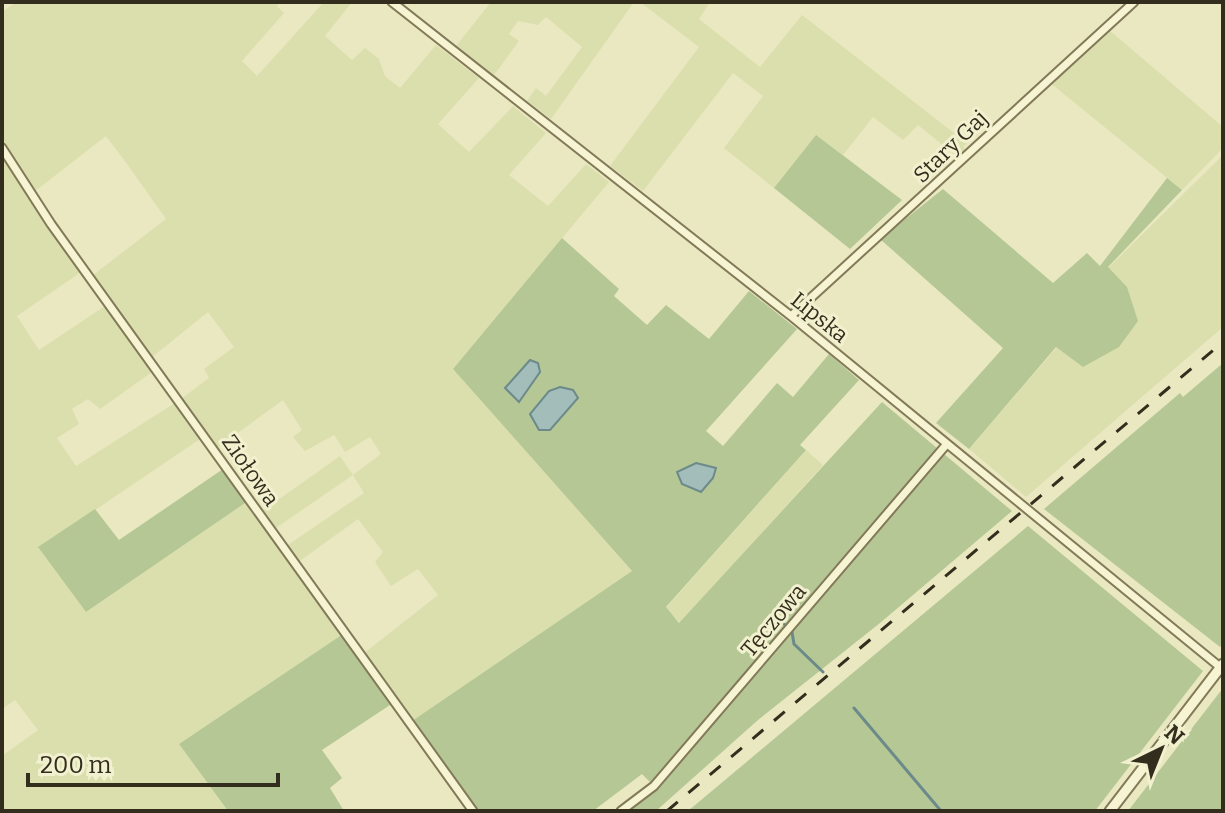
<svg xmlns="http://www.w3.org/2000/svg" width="1225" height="813" viewBox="0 0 1225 813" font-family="Bitter,serif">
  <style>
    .farmland { fill: #dbdfae }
    .green { fill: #b5c795 }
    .water { fill: #a3bdbb; stroke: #6b8a89; stroke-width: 2 }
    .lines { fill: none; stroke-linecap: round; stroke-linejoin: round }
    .stream { stroke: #6b8a89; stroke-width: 3 }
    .minor-casing { stroke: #827959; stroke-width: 11 }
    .tertiary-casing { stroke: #827959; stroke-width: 13 }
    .minor { stroke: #f6f4d2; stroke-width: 7 }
    .tertiary { stroke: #f6f4d2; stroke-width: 9 }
    .rail { stroke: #332d1d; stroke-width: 3; stroke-dasharray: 14 14; stroke-linecap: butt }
    .labels { text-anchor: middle; stroke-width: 6; stroke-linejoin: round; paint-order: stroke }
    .street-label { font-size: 22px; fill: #332d1d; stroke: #f2f1cf }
  </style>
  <rect width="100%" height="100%" fill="#eae8c0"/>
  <!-- farmland -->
  <path class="farmland" d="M16 2H280L277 6 284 13 242 61 257 76 324 2H352L325 36 352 60 365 48 379 59 385 76 400 88 436 45 479 78 438 124 469 152 513 106 546 133 509 175 548 206 586 164 609 182 453 369 632 571 412 721 363 654 438 595 418 569 391 586 375 562 383 552 358 519 297 563 285 547 364 493 353 475 273 530 261 512 340 456 353 475 381 454 370 437 345 452 334 435 305 451 293 437 302 430 283 400 217 448 181 399 209 378 204 369 234 347 208 312 151 358 93 275 166 219 127 164 106 136 34 192 2 145V12Z
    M491 2H634L551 119 527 101 536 88 546 96 582 47 546 17 538 25 518 21 509 34 519 41 494 75 456 46Z
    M640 2H710L699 19 760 67 802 15 967 143 963 147 966 150 959 158 918 125 903 140 873 117 843 155 816 136 774 188 724 148 763 96 733 73 643 191 610 166 699 47Z
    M1108 29 1223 127V148L1182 190 1049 82Z
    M2 152 84 270 17 316 39 350 108 304 155 370 100 409 88 399 72 409 79 424 57 438 76 466 178 401 203 437 39 548 86 612 248 501 343 634 179 744 228 811H2V756L38 730 15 700 2 709Z
    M1223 155V327L1026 497 969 449 1057 347 1127 288 1108 268Z
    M806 450 823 465 680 623 666 608Z"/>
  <!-- green -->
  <path class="green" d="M816 135 902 200 850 249 774 188Z
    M1167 178 1182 190 1108 267 1127 287 1138 321 1119 347 1083 367 1056 347 969 449 936 423 1003 348 880 239 943 189 1053 283 1087 253 1100 266Z
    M562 238 619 289 614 296 647 325 666 305 709 339 749 291 797 329 706 431 723 446 777 383 793 397 829 354 859 380 800 445 806 450 666 607 679 623 882 402 1012 511 880 623 758 720 656 811H626L655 787 642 774 593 811H479L412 721 632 571 453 369Z
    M1223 363V643L1220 647 1044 509 1180 393 1183 397Z
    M226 467 248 501 86 612 38 547 95 509 119 540Z
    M1028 526 1203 671 1095 811H688Z
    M343 634 393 703 322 750 342 778 330 788 344 811H228L179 744Z
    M1223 688V811H1128Z"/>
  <!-- water -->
  <path class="water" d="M530 360 538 363 540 372 519 402 505 388Z
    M560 387 573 390 578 398 550 430H539L530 414 549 391Z
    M696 463 716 468 713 478 701 492 682 484 677 472Z"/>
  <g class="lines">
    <!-- stream -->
    <path class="stream" d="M777 617 792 632 794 644 823 672
      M854 708 941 811"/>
    <defs>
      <path id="minor" d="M392 2 791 316 1220 667
        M2 148 51 224 473 811
        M791 316 1134 2
        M621 811 654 786 946 445"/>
      <path id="tertiary" d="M1110 811 1223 664"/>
    </defs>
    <!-- minor casing -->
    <use href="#minor" class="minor-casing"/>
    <!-- tertiary casing -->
    <use href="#tertiary" class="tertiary-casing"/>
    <!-- minor -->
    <use href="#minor" class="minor"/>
    <!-- tertiary -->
    <use href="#tertiary" class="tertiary"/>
    <!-- rail -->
    <path class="rail" d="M667 811 1223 342"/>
  </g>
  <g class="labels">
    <!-- street labels -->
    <g class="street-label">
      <text transform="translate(950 146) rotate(-44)" y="8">Stary Gaj</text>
      <text transform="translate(820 317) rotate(39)" y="8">Lipska</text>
      <text transform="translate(251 470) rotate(55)" y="8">Ziołowa</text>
      <text transform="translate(773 620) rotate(-50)" y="8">Tęczowa</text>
    </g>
  </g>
  <!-- border -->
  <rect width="1225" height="813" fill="none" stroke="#332d1d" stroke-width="8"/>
  <!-- north arrow -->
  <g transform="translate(1161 749) rotate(43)" stroke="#f2f1cf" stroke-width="6" paint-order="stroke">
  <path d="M0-6L14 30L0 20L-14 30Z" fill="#332d1d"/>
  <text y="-12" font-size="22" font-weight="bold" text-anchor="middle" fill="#332d1d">N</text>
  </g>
  <!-- scale -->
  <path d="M28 773v12h250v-12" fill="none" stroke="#332d1d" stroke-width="4"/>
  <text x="40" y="773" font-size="24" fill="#332d1d" stroke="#f2f1cf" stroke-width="6" paint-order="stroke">200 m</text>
</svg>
